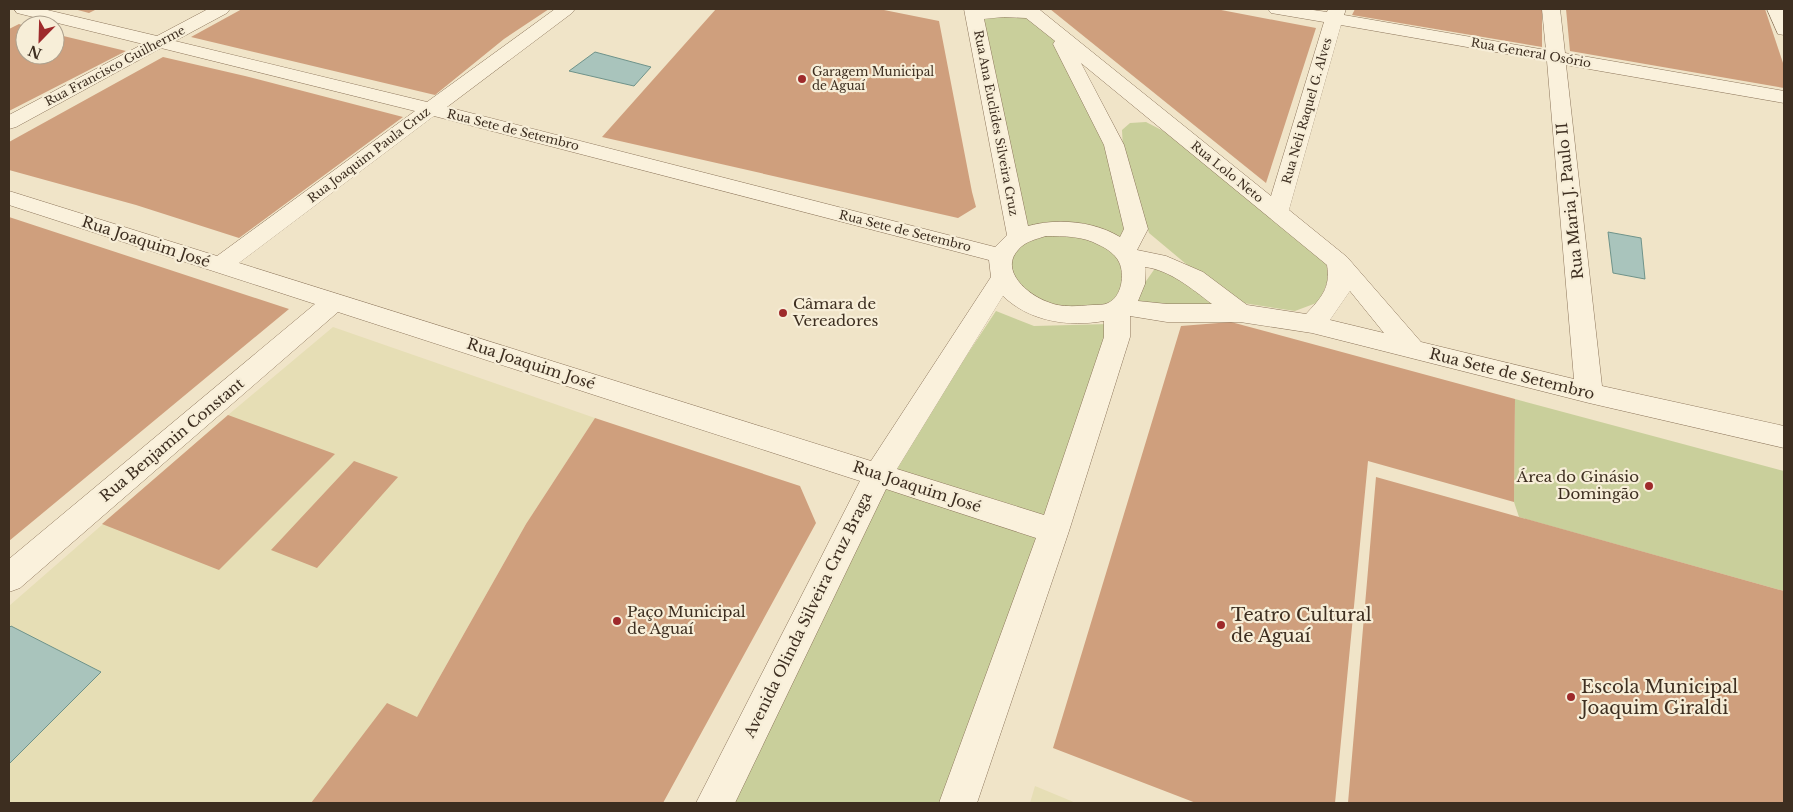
<svg xmlns="http://www.w3.org/2000/svg" width="1793" height="812" viewBox="0 0 1793 812" font-family="'Libre Baskerville',serif">
  <style>
    .farmland { fill: #e6deb5 }
    .green { fill: #c9cf9b }
    .water { fill: #a9c4bc; stroke: #6f938a }
    .building { fill: #cf9f7d }
    .lines { fill: none; stroke-linecap: round; stroke-linejoin: round }
    .minor-casing { stroke: #8d765c; stroke-width: 1 }
    .minor { fill: #faf1dc; fill-rule: evenodd }
    .poi-dot { fill: #9e2a2b; stroke: #f7eed8; stroke-width: 2 }
    .labels { text-anchor: middle; stroke-width: 4.5; stroke-linejoin: round; paint-order: stroke }
    .far-street-label { font-size: 12px; fill: #3d2e20; stroke: #f7eed8 }
    .far-poi-label { font-size: 12px; fill: #3d2e20; stroke: #f7eed8; text-anchor: start }
    .street-label { font-size: 15px; fill: #3d2e20; stroke: #f7eed8 }
    .poi-label { font-size: 15px; fill: #3d2e20; stroke: #f7eed8; text-anchor: start }
    .near-poi-label { font-size: 18px; fill: #3d2e20; stroke: #f7eed8; text-anchor: start }
  </style>
  <rect width="100%" height="100%" fill="#f0e4c8"/>
  <!-- farmland -->
  <path class="farmland" d="M333 327 595 418 526 524 417 717 446 730 392 803H9V606L228 415Z
    M1035 786 1076 803H1030Z"/>
  <!-- green -->
  <path class="green" d="M1021 12 1054 36 1107 146 1129 240 1022 229 983 17Z
    M1146 122 1175 137 1326 263 1329 278 1319 302 1295 311 1243 303 1198 274 1149 233 1123 149 1122 130 1130 123Z
    M1048 232 1077 233 1115 250 1129 282 1116 300 1095 310 1069 312 1018 293 1008 257 1015 247Z
    M1158 264 1223 309 1137 305 1144 284Z
    M996 311 1034 326 1109 324 1043 527 947 803H728L886 477Z
    M1515 399 1784 471V591L1519 517 1514 502Z"/>
  <!-- water -->
  <path class="water" d="M595 52 651 67 634 86 569 71Z
    M1608 232 1641 238 1645 279 1613 273Z
    M11 626 101 672 9 764V628Z"/>
  <!-- building -->
  <path class="building" d="M74 9H97L89 13Z
    M242 9H549L504 39 435 95 191 37Z
    M716 9H879L939 21 972 192 976 207 958 218 602 137Z
    M1050 9H1216L1316 28 1266 183Z
    M1355 9H1542V47L1352 15Z
    M1566 9H1765L1784 66V88L1570 51Z
    M19 24 25 26V55H55V34L126 51 9 111V29Z
    M163 57 245 76 403 117 239 238 136 205 9 170V142Z
    M9 217 289 309 9 541Z
    M1231 322 1515 399 1514 502 1368 461 1335 803H1196L1053 748 1181 326Z
    M228 415 335 454 219 570 102 524Z
    M595 418 800 486 816 523 663 803H311L387 703 417 717 526 524Z
    M354 461 398 477 317 568 271 550Z
    M1376 477 1784 591V803H1348Z"/>
  <g class="lines">
    <defs>
      <path id="minor" d="M14 9H43L157 36 208 9H230L227 13 175 41 427 102 555 9H575L572 13 447 107 995 247 1007 235 964 9 1040 10 1271 196 1324 22 1277 14 1271 13 1268 9H1306L1327 12 1328 9H1346L1344 15 1546 50 1542 9H1560L1565 53 1784 91V103L1566 65 1602 386 1784 426V448L1589 403 1312 333 1240 322H1167L1130 316V337L1069 531 977 803H939L1036 538 886 489 735 803H696L860 481 338 312 20 588 9 592V559L315 304 9 205V191L217 256 415 111 161 48 16 127 9 129V115L143 44 17 13ZM1004 17 1026 18 1055 41 1053 44 1104 145 1124 229 1120 237C1094 221 1057 218 1028 226L984 19ZM1341 25 1547 61 1574 379 1421 342 1347 257 1289 210ZM1081 63 1327 265C1331 288 1321 298 1306 314L1247 305 1203 272 1166 256 1137 250 1148 229 1124 145ZM434 116 989 260 991 277 871 461 239 263ZM1046 236C1064 236 1083 236 1099 245 1106 248 1115 254 1119 262 1125 274 1122 297 1108 303 1104 305 1098 305 1093 305 1079 306 1061 308 1048 302 1028 295 998 270 1019 249 1026 241 1037 239 1046 236ZM1145 267C1170 270 1192 289 1212 304H1167L1138 301 1145 284ZM1350 291 1384 333 1330 320ZM1003 296C1030 322 1069 327 1104 321V337L1044 515 897 469Z
        M1767 9H1784V35L1778 34Z"/>
    </defs>
    <!-- minor casing -->
    <use href="#minor" class="minor-casing"/>
    <!-- minor -->
    <use href="#minor" class="minor"/>
  </g>
  <!-- markers -->
  <g class="poi-dot">
    <circle cx="802" cy="79" r="5"/>
    <circle cx="783" cy="313" r="5"/>
    <circle cx="1649" cy="486" r="5"/>
    <circle cx="617" cy="621" r="5"/>
    <circle cx="1221" cy="625" r="5"/>
    <circle cx="1571" cy="697" r="5"/>
  </g>
  <g class="labels">
    <!-- far-street labels -->
    <g class="far-street-label">
      <text transform="translate(1531 53) rotate(10)" y="4">Rua General Osório</text>
      <text transform="translate(115 66) rotate(-28)" y="4">Rua Francisco Guilherme</text>
      <text transform="translate(1307 111) rotate(-74)" y="4">Rua Neli Raquel G. Alves</text>
      <text transform="translate(996 123) rotate(79)" y="4">Rua Ana Euclides Silveira Cruz</text>
      <text transform="translate(513 130) rotate(14)" y="4">Rua Sete de Setembro</text>
      <text transform="translate(369 155) rotate(-37)" y="4">Rua Joaquim Paula Cruz</text>
      <text transform="translate(1227 172) rotate(39)" y="4">Rua Lolo Neto</text>
      <text transform="translate(905 231) rotate(14)" y="4">Rua Sete de Setembro</text>
    </g>
    <!-- far-poi labels -->
    <g class="far-poi-label">
      <text x="812" y="76">Garagem Municipal<tspan x="812" dy="14">de Aguaí</tspan></text>
    </g>
    <!-- street labels -->
    <g class="street-label">
      <text transform="translate(1570 201) rotate(-96)" y="5">Rua Maria J. Paulo II</text>
      <text transform="translate(146 242) rotate(18)" y="5">Rua Joaquim José</text>
      <text transform="translate(531 364) rotate(18)" y="5">Rua Joaquim José</text>
      <text transform="translate(1512 374) rotate(14)" y="5">Rua Sete de Setembro</text>
      <text transform="translate(172 440) rotate(-40)" y="5">Rua Benjamin Constant</text>
      <text transform="translate(917 487) rotate(18)" y="5">Rua Joaquim José</text>
      <text transform="translate(808 615) rotate(-64)" y="5">Avenida Olinda Silveira Cruz Braga</text>
    </g>
    <!-- poi labels -->
    <g class="poi-label">
      <text x="793" y="309">Câmara de<tspan x="793" dy="17">Vereadores</tspan></text>
      <text x="1639" y="482" text-anchor="end">Área do Ginásio<tspan x="1639" dy="17">Domingão</tspan></text>
      <text x="627" y="617">Paço Municipal<tspan x="627" dy="17">de Aguaí</tspan></text>
    </g>
    <!-- near-poi labels -->
    <g class="near-poi-label">
      <text x="1231" y="621">Teatro Cultural<tspan x="1231" dy="21">de Aguaí</tspan></text>
      <text x="1581" y="693">Escola Municipal<tspan x="1581" dy="21">Joaquim Giraldi</tspan></text>
    </g>
  </g>
  <!-- border -->
  <rect width="1793" height="812" fill="none" stroke="#3d2e20" stroke-width="20"/>
  <!-- north arrow -->
  <g transform="translate(40 40) rotate(203)"><circle r="24" fill="#f7eed8" stroke="#ada18e"/>
  <path d="M0-4L9 19L0 12L-9 19Z" fill="#9e2a2b"/>
  <text y="-8" font-size="14" font-weight="bold" text-anchor="middle" fill="#3d2e20">N</text>
  </g>
</svg>
